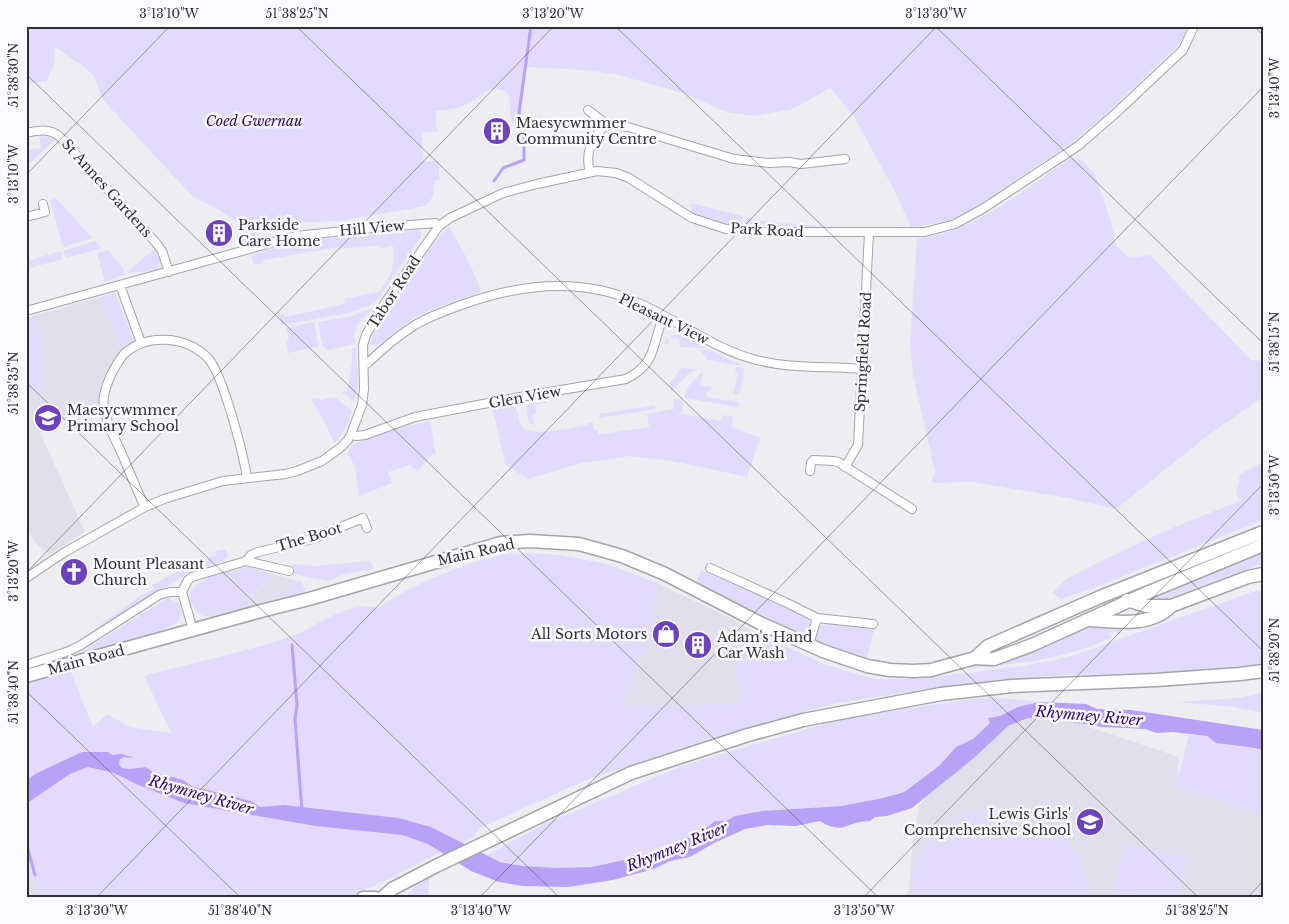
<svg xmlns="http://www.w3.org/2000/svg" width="1289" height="924" viewBox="0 0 1289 924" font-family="'Libre Baskerville',serif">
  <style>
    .built { fill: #e1dfeb }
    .green { fill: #e2dbfd }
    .water { fill: #b7a2f7 }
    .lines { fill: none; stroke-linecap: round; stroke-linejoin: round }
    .stream { stroke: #b7a2f7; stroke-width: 3 }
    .minor-casing { stroke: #a5a4a9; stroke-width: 10 }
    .primary-casing { stroke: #a5a4a9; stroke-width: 15 }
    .minor { stroke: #fff; stroke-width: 8 }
    .primary { stroke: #fff; stroke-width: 12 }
    .ticks { fill: none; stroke: #303032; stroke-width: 1; stroke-opacity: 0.45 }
    .labels { text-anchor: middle; stroke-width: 5; stroke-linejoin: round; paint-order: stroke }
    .park-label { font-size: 14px; font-style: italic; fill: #34056c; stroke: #fbfaff }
    .poi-label { font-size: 14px; fill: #303032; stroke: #fbfaff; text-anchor: start }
    .street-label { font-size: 14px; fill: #303032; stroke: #fbfaff }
    .water-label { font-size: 15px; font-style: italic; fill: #33036a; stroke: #fbfaff }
    .neatline { fill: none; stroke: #303032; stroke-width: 2 }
    .ticks-label { font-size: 12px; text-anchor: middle; fill: #303032 }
  </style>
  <rect width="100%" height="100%" fill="#eeedf2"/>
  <!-- built -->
  <path class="built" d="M100 297 121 350 107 371 103 383 100 406 39 430 85 532 49 555 37 545 26 527V318Z
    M275 575 298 581 284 596 250 606 248 600Z
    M657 583 726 616 770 640 747 649 741 686 743 696 737 704 633 706 622 703 649 640Z
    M1028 718H1044L1077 723 1179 757 1177 785 1263 803V898H904L909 889 913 838 919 806 927 796 974 758 1008 726Z
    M37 880 42 898H26V883Z"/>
  <!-- green -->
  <path class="green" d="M26 26H1189L1187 34 1175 48 1103 117 1071 143 968 213 946 221 912 228 892 186 853 115 830 88 793 109 754 116 726 112 686 94 615 74 585 70 526 67 519 113 522 121 513 123C506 110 513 106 508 93 486 81 482 100 463 106 455 109 445 110 436 111L437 132H422L423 161H439V180H435L433 196 426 206 339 221 267 224 244 245 236 222 218 209 193 197 104 101 94 76 83 66 55 47 54 64 47 81 26 84Z
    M39 136 50 137 55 140 30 163 26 159V150L41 148Z
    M1078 158 1085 163 1095 175 1110 219 1117 247 1129 258 1150 255 1251 360 1263 361V397L1207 436 1116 509 1068 498 973 482 931 483 935 472 913 375 910 342 917 239C975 232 1022 191 1069 159Z
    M55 197 92 238 63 247 50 200Z
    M691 203 743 216 742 224C725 223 705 224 692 212Z
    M746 217 762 221 817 226V227H761L745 224Z
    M449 226C461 248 474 269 481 292L440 306 415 317 379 344 374 346 371 344V338L391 305 436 240Z
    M418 230 421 232V237L375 303 349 313 281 325 280 317 278 315 284 314 285 317 340 305 345 303 344 299 379 292C393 272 394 270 393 246L381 248 379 245 340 249 339 247 263 260V263L254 265 251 255 282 245 312 240Z
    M95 241 102 248 66 258 63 251Z
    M154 249 160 260 159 268 153 271 128 273V271Z
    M108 250 123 268 125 274 105 282 97 253Z
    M61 251 63 259 26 269V261Z
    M115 293 134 341 121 350 100 297Z
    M373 308 375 309C361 317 351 329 355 344L327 350 323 346 318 322 352 316Z
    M32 316C36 326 42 337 43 347 46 362 39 367 45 383L41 390 26 394 32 410 26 412V318Z
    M314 322 319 346 288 353 286 341 289 340 286 328Z
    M674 335H682L706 348 680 347 679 339 669 338 668 344H663L668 338Z
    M352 348H356C357 366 360 384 355 402L342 392 347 391 352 362Z
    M707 349 743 366 708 360 700 350H707Z
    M736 367 744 368 741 390C739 393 737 395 733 394L738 373 735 372Z
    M681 368 698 369 687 375 671 392 670 383Z
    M703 371 701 385 711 387 710 391 706 392V397L738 402 740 406 739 407 684 398 689 385Z
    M335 397 352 411 347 426 335 444 325 423 311 399 319 398 320 400Z
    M674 399 683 401 682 414 722 421 723 415 733 417 732 427 760 438 747 477 672 461 630 456 582 463 528 479 505 464 493 409 514 406C521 412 516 421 522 427 531 438 574 427 587 425V423L593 422 594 430 597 429 598 435 649 427 647 414 674 409Z
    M546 401V403L535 405 536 414 533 415 535 424H530C527 418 525 409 528 404Z
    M655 405 656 409 600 418 599 414Z
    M430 421 436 455 432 454 419 470 414 469 410 465 388 472 392 483 359 496 355 466 347 454 353 444 399 428Z
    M1263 462V520L1096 587 1061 599 1052 593 1065 580 1093 565 1165 531 1242 500 1236 495 1240 474Z
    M226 549 228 555 223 561 190 572 97 629 96 628 139 597 154 589 152 585 185 568 216 555 215 551Z
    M1263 550V564L1215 580 1162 601 1144 600Z
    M525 553 560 555 607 564 657 583 649 640 622 703 633 706 737 704 743 696 741 686 732 672 747 649 770 640 824 664 874 679H917L1024 666 1072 656 1255 591H1263V662L1252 665 1171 673 1060 675 953 685 833 704 713 738 586 780 480 828 474 837 462 843 431 827 284 805 260 807 251 801 192 786 183 780 153 772 146 767 130 769 122 768 119 764V759L124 757 133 758 122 754 35 774 26 781V682L70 670 93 727 107 714 130 727 171 733 144 676C191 663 241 653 287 638 318 628 345 600 379 608 407 586 466 563 501 555 509 553 517 554 525 553Z
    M370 561 374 569 347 573 328 581 293 574 294 569 292 566 293 564 314 566Z
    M248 567 275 575 248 599 250 606 284 596 298 581 301 580 306 593 213 616C204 617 199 616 194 608 174 579 231 572 248 567Z
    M701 570 797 612 809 620V630L805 636 798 634 696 584Z
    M168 598 179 603C183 614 182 620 172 626L121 644 64 659 79 653Z
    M828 623 874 629 867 658 816 642C812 631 818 626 828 623Z
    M1092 628H1121V633L1118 634 1115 631 1109 633 1111 638C1101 642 1092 646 1082 649 1044 662 1003 665 963 669L1003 660 1073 631Z
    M1263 693V713L1234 707 1177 702 1238 698Z
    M991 697 1039 702 1018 707 1000 716 988 718 990 723 973 739 956 747 939 766 904 791 883 798 842 806 762 811 735 816 726 822 715 821C704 832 689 838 674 844 621 865 540 881 487 855L542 825 687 764 838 720 950 702Z
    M1189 735 1207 736 1216 743 1249 747 1263 750V815L1176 786Z
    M88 767 114 773 136 784 185 803 315 826 402 835 428 844 440 852 387 880 347 898H42L37 880 26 883V804L70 774Z
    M1007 808 1050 824 1079 857 1087 883 1086 898H911V877L928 841 952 820 970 812Z
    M1125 844 1187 859 1178 898H1141L1113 891Z
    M429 878 428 898H405L413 888Z"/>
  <!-- water -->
  <path class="water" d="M1039 702 1086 704 1097 709 1131 710 1263 730V750L1249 747 1216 743 1207 736 1173 732 1157 733 1145 729 1103 727 1044 718H1028L1008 726 974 758 912 808 887 816 875 817 870 821C847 821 844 836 820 821L796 826 768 825 745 829 714 843 690 857 670 861 654 869 613 880 568 887 523 886 499 882 471 871 428 844 402 835 315 826 184 803 136 784 114 773 88 767 70 774 26 804V781L35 774 82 752H108L112 755 122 754 135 758 124 757 120 759 119 764 122 768 130 769 146 767 153 772 183 780 192 786 251 801 260 807 284 805 398 818 431 827 500 862 522 866 557 868 591 867 629 859 663 848 693 836 709 826 715 821H726L735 816 762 811 842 806 883 798 904 792 939 766 956 747 973 739 990 723 988 718 1000 716 1018 707Z"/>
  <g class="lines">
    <!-- stream -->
    <path class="stream" d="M494 181 503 168 524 160V126L519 113 531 26
      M292 645 297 705 295 719 302 811
      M26 842 35 875"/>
    <defs>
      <path id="minor" d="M588 110 606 124
        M26 133C39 130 50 128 60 137L157 244 162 251 169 272
        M590 172C584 151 593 138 606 124L628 127 734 159 769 163 789 162 801 164 845 159
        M26 217 45 212 43 204
        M120 285 141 343
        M26 311 296 236 372 228 435 223 439 226
        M364 364 368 363C382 349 398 336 415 325 430 316 447 310 464 304 518 285 579 277 634 301 675 318 710 347 753 359 788 369 826 366 862 369
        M351 434 356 436 365 435 415 417 520 397 626 379C658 363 651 344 664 316
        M845 467 858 445 869 233
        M810 471 811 463 813 460 834 461 838 462 912 509
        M145 507C136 489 129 470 121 452 114 437 106 422 104 406 102 396 107 385 110 377 114 369 118 361 124 354 147 333 185 336 207 357 223 373 243 453 247 478
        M246 561 251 555 258 552 309 540 363 518 367 528
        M710 568 785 602 817 618 873 624
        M26 578 65 552 145 507 164 499 223 481 285 474 297 471 322 461 340 448 348 440 351 434 362 405 364 389 363 345 366 335 380 310 439 226 450 218 503 193 537 184 597 171 616 173 629 178 692 218 726 229 763 232H925L955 224 984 208 1078 146 1116 113 1183 50 1194 26
        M193 630 182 592 188 580 192 577 246 561 289 571
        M809 644 817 618
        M26 665 69 651 81 645 159 595 170 592H182"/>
      <path id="primary" d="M1127 600 1146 606H1171
        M1090 620C1117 622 1151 627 1171 606L1248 577 1263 574
        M975 658 988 646 1100 597 1263 532
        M26 676 261 611 309 599 501 543 530 541 579 544 622 556 665 574 760 623 823 651 867 666 890 670 914 671 931 670 975 658 994 659 1032 645 1149 592 1263 545
        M363 898H375
        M382 898 392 889 438 865 631 773 748 735 803 720 941 694 1012 686 1156 680 1240 674 1263 671"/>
    </defs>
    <!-- minor casing -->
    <use href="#minor" class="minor-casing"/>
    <!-- primary casing -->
    <use href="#primary" class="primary-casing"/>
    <!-- minor -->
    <use href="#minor" class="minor"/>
    <!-- primary -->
    <use href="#primary" class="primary"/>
  </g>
  <!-- ticks -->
  <path class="ticks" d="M296 26 1199 898M615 26 1263 651M935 26 1263 343M1254 26 1263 35M26 74 879 898M26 175 170 26M26 382 560 898M26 573 554 26M26 691 241 898M96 898 937 26M479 898 1263 87M863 898 1263 484M1247 898 1263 881"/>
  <!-- icons -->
  <defs>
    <symbol id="building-disc" viewBox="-11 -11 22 22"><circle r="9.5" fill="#6c43bb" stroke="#fbfaff"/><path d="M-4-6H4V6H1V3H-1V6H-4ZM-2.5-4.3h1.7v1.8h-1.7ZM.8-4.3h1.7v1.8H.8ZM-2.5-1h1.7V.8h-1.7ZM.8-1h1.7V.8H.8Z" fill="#fff"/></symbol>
    <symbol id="school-disc" viewBox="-11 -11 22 22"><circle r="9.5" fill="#6c43bb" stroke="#fbfaff"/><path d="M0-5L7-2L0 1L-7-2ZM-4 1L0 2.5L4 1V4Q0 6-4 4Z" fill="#fff"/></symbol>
    <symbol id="church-disc" viewBox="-11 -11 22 22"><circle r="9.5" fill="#6c43bb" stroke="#fbfaff"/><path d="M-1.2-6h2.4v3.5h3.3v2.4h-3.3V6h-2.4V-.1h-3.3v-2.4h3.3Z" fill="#fff"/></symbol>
    <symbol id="shop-disc" viewBox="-11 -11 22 22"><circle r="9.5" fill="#6c43bb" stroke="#fbfaff"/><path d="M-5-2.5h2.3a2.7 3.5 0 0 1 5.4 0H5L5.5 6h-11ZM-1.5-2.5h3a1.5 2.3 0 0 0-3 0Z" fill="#fff"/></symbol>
  </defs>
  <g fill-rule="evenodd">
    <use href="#building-disc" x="481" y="115" width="32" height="32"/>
    <use href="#building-disc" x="203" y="217" width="32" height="32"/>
    <use href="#school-disc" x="32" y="402" width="32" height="32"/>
    <use href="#church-disc" x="58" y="556" width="32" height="32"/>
    <use href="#shop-disc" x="650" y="618" width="32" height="32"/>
    <use href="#building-disc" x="682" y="629" width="32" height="32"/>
    <use href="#school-disc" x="1074" y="806" width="32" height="32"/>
  </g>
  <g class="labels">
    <!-- park labels -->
    <g class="park-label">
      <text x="254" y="126">Coed Gwernau</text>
    </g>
    <!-- poi labels -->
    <g class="poi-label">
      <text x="516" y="128">Maesycwmmer<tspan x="516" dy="16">Community Centre</tspan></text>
      <text x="238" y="230">Parkside<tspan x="238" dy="16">Care Home</tspan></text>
      <text x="67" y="415">Maesycwmmer<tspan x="67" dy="16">Primary School</tspan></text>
      <text x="93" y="569">Mount Pleasant<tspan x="93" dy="16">Church</tspan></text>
      <text x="647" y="639" text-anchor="end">All Sorts Motors</text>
      <text x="717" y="642">Adam's Hand<tspan x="717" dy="16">Car Wash</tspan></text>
      <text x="1071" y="819" text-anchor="end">Lewis Girls'<tspan x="1071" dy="16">Comprehensive School</tspan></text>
    </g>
    <!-- street labels -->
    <g class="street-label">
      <text transform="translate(107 188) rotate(48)" y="5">St Annes Gardens</text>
      <text transform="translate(372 228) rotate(-5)" y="5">Hill View</text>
      <text transform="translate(767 230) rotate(3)" y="5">Park Road</text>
      <text transform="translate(394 292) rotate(-57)" y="5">Tabor Road</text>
      <text transform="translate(664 319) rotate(26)" y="5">Pleasant View</text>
      <text transform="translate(863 352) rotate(-87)" y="5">Springfield Road</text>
      <text transform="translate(525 397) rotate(-10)" y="5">Glen View</text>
      <text transform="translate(309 537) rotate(-17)" y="5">The Boot</text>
      <text transform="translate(476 552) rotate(-13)" y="5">Main Road</text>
      <text transform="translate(86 660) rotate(-15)" y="5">Main Road</text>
    </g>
    <!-- water labels -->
    <g class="water-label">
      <text transform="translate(1089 716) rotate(5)" y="5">Rhymney River</text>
      <text transform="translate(201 795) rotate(16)" y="5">Rhymney River</text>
      <text transform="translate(677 847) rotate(-22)" y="5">Rhymney River</text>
    </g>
  </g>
  <!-- border -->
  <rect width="1289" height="924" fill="none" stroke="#fbfaff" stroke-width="55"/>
  <rect x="28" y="28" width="1234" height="868" class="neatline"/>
  <g class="ticks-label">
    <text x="169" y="18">3°13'10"W</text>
    <text x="297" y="18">51°38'25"N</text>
    <text x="553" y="18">3°13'20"W</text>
    <text x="936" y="18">3°13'30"W</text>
    <text transform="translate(14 75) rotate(-90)" y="4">51°38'30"N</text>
    <text transform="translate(1275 88) rotate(-90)" y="4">3°13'40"W</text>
    <text transform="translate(14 174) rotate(-90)" y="4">3°13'10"W</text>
    <text transform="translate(1275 342) rotate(-90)" y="4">51°38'15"N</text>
    <text transform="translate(14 383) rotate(-90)" y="4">51°38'35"N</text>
    <text transform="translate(1275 485) rotate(-90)" y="4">3°13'50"W</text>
    <text transform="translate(14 571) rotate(-90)" y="4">3°13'20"W</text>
    <text transform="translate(1275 650) rotate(-90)" y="4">51°38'20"N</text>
    <text transform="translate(14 692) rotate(-90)" y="4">51°38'40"N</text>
    <text x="97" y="915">3°13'30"W</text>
    <text x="240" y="915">51°38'40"N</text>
    <text x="481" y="915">3°13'40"W</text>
    <text x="864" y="915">3°13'50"W</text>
    <text x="1197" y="915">51°38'25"N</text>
  </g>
</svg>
